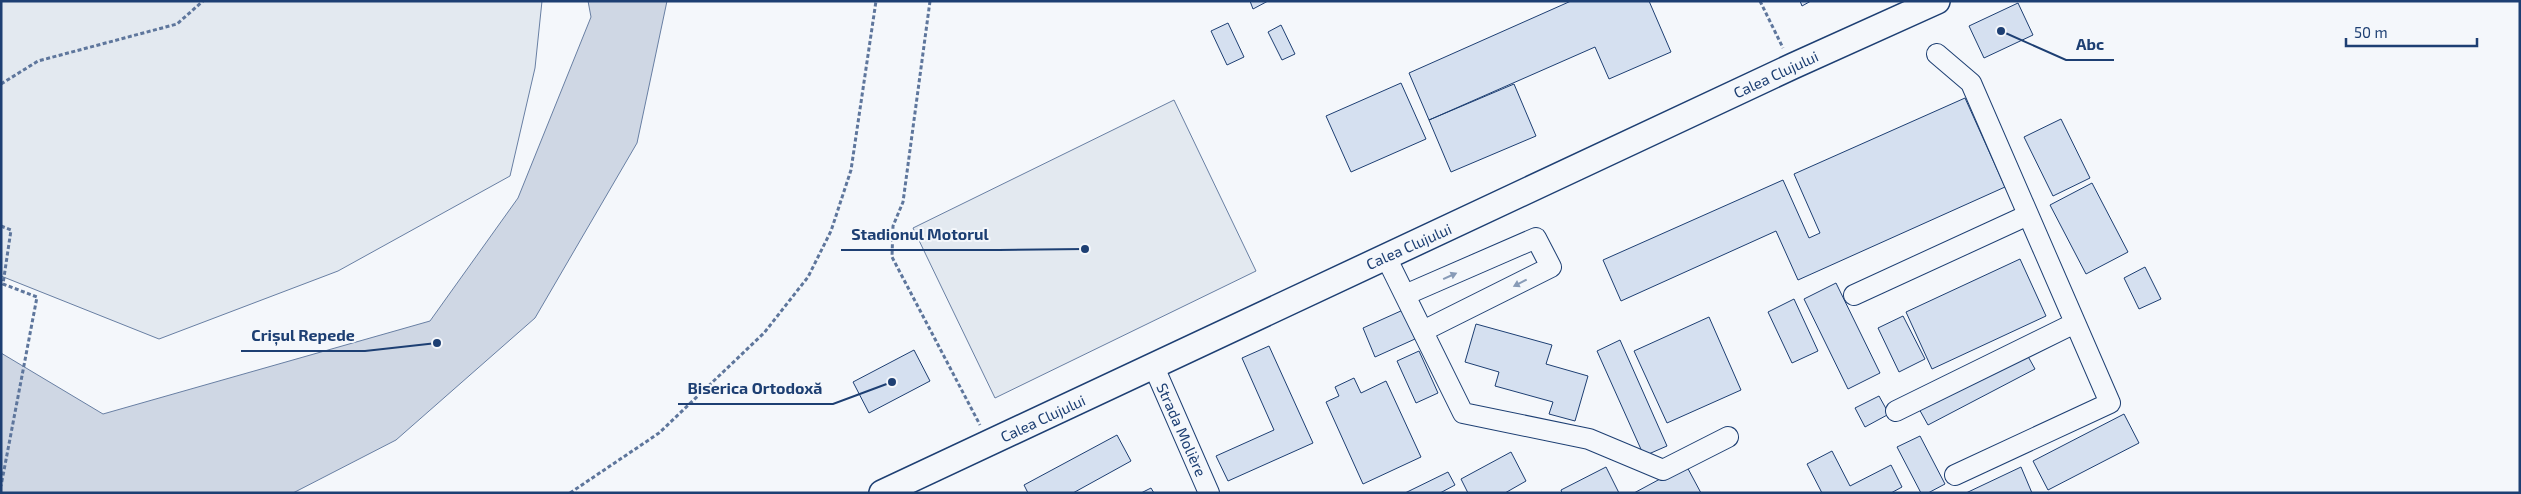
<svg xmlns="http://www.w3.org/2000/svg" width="2521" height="494" viewBox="0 0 2521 494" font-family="'Exo 2',sans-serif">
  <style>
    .green { fill: #e3e9f0; stroke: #687fa3 }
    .water { fill: #cfd7e4; stroke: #687fa3 }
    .building { fill: #d5e0f0; stroke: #1d3f73 }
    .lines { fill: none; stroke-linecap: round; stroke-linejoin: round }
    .minor-casing { stroke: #1d3f73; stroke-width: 22 }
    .major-casing { stroke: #1d3f73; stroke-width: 28 }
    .path { stroke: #5e769c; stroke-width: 3; stroke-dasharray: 4 2.5; stroke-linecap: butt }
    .minor { stroke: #f4f7fb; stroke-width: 20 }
    .major { stroke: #f4f7fb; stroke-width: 25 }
    .oneway { fill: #889bb7 }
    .labels { text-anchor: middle; stroke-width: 4; stroke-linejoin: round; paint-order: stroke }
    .street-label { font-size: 15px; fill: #1d3f73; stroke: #f4f7fb }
    .leader { fill: none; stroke: #1d3f73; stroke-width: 2 }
    .callout-dot { fill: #1d3f73; stroke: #f4f7fb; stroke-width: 2 }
    .callout-label { font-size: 16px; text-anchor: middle; font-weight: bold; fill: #1d3f73; stroke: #f4f7fb; stroke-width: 4; stroke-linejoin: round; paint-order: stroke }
  </style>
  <rect width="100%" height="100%" fill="#f4f7fb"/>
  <!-- green -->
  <path class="green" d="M1 1H542L535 68 510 176 338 271 159 339 1 276Z
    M1174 100 1256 271 995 398 913 228Z"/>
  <!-- water -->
  <path class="water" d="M588 1H667L637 143 535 318 396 440 293 493H1V353L103 414 430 321 518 198 591 17Z"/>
  <!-- building -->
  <path class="building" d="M1250 1H1268L1253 9Z
    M1571 1H1649L1671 52 1609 79 1595 47 1429 120 1409 73Z
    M1800 1H1811L1802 6Z
    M2018 3 2033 35 1984 58 1969 26Z
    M1228 23 1244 57 1227 65 1211 31Z
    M1281 25 1295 54 1282 60 1268 32Z
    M1401 83 1426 139 1351 172 1326 116Z
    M1514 84 1536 136 1451 172 1429 120Z
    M1965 98 2005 187 1798 280 1776 231 1621 301 1603 260 1783 180 1809 238 1820 233 1794 174Z
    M2061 119 2090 178 2053 196 2024 137Z
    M2092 183 2128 252 2086 274 2050 205Z
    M2020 259 2046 316 1932 369 1906 312Z
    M2145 267 2161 299 2139 309 2124 278Z
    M1836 283 1880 373 1848 389 1804 299Z
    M1794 299 1818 351 1792 363 1768 312Z
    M1403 310 1415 339 1375 357 1363 328Z
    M1903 316 1925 359 1899 372 1878 328Z
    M1709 317 1741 390 1667 423 1634 351Z
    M1476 324 1552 345 1546 364 1588 376 1575 421 1549 414 1553 402 1495 386 1499 372 1465 362Z
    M1620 340 1667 446 1644 456 1597 351Z
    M1269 346 1313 443 1228 481 1216 456 1274 430 1242 358Z
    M914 350 930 381 869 413 853 382Z
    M1419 351 1438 393 1416 403 1397 361Z
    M2025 351 2035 369 1928 425 1918 407Z
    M1354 378 1361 393 1386 381 1421 457 1363 484 1326 402 1339 396 1335 387Z
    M1879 396 1889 414 1865 427 1855 408Z
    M2124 414 2139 443 2048 490 2033 461Z
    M1117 435 1131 461 1073 493H1028L1024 485Z
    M1920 436 1945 484 1928 493H1921L1897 447Z
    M1832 451 1850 486 1891 465 1902 487 1891 493H1822L1807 464Z
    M1511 452 1526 481 1505 493H1468L1461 479Z
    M1686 465 1701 493H1634Z
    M1606 467 1619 493H1562L1561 490Z
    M2021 467 2032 493H1966Z
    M1448 472 1455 485 1440 493H1405Z
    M1151 488 1154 493H1141Z"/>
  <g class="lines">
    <defs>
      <path id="minor" d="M1937 54 1971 83 2110 403 1955 475
        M1386 257 1463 413 1589 439 1663 470 1728 437
        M1405 295 1536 238 1551 267 1423 331
        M1854 295 2028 215
        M1154 367 1209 493
        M1896 411 2075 323"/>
      <path id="major" d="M882 493 1793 66 1937 1"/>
    </defs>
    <!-- minor casing -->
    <use href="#minor" class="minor-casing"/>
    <!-- major casing -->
    <use href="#major" class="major-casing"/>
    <!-- path -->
    <path class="path" d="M930 1 903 202 893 226 892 257 980 425
      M1760 1 1783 48
      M1 84 38 61 177 24 203 1
      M1 226 11 230 3 284 37 297 1 486
      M570 493 659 433 764 333 808 277 831 231 851 170 876 1"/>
    <!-- minor -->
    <use href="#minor" class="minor"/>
    <!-- major -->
    <use href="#major" class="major"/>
  </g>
  <!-- one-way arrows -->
  <defs><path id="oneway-solid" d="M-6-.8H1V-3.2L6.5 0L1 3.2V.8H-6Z" transform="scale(1.25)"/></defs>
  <g class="oneway">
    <use href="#oneway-solid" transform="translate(1450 276) rotate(-24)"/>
    <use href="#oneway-solid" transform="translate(1520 283) rotate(153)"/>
  </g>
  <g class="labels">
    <!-- street labels -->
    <g class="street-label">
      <text transform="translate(1776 75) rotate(-25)" y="5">Calea Clujului</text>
      <text transform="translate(1409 247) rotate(-24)" y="5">Calea Clujului</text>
      <text transform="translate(1043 419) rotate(-25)" y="5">Calea Clujului</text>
      <text transform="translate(1181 430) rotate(66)" y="5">Strada Molière</text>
    </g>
  </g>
  <!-- callouts -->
  <path class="leader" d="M2001 31L2066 60H2114M1085 249L999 250H841M437 343L365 351H241M892 382L833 404H678"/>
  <g class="callout-dot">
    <circle cx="2001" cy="31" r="5"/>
    <circle cx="1085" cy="249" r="5"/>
    <circle cx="437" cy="343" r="5"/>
    <circle cx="892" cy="382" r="5"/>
  </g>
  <g class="callout-label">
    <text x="2090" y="50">Abc</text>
    <text x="920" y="240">Stadionul Motorul</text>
    <text x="303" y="341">Crișul Repede</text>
    <text x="755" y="394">Biserica Ortodoxă</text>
  </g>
  <!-- border -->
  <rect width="2521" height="494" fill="none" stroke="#1d3f73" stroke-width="5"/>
  <!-- scale -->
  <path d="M2346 38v8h131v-8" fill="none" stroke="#1d3f73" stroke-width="2.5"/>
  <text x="2354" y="38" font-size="15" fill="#1d3f73" stroke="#f4f7fb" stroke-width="4" paint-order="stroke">50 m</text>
</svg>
